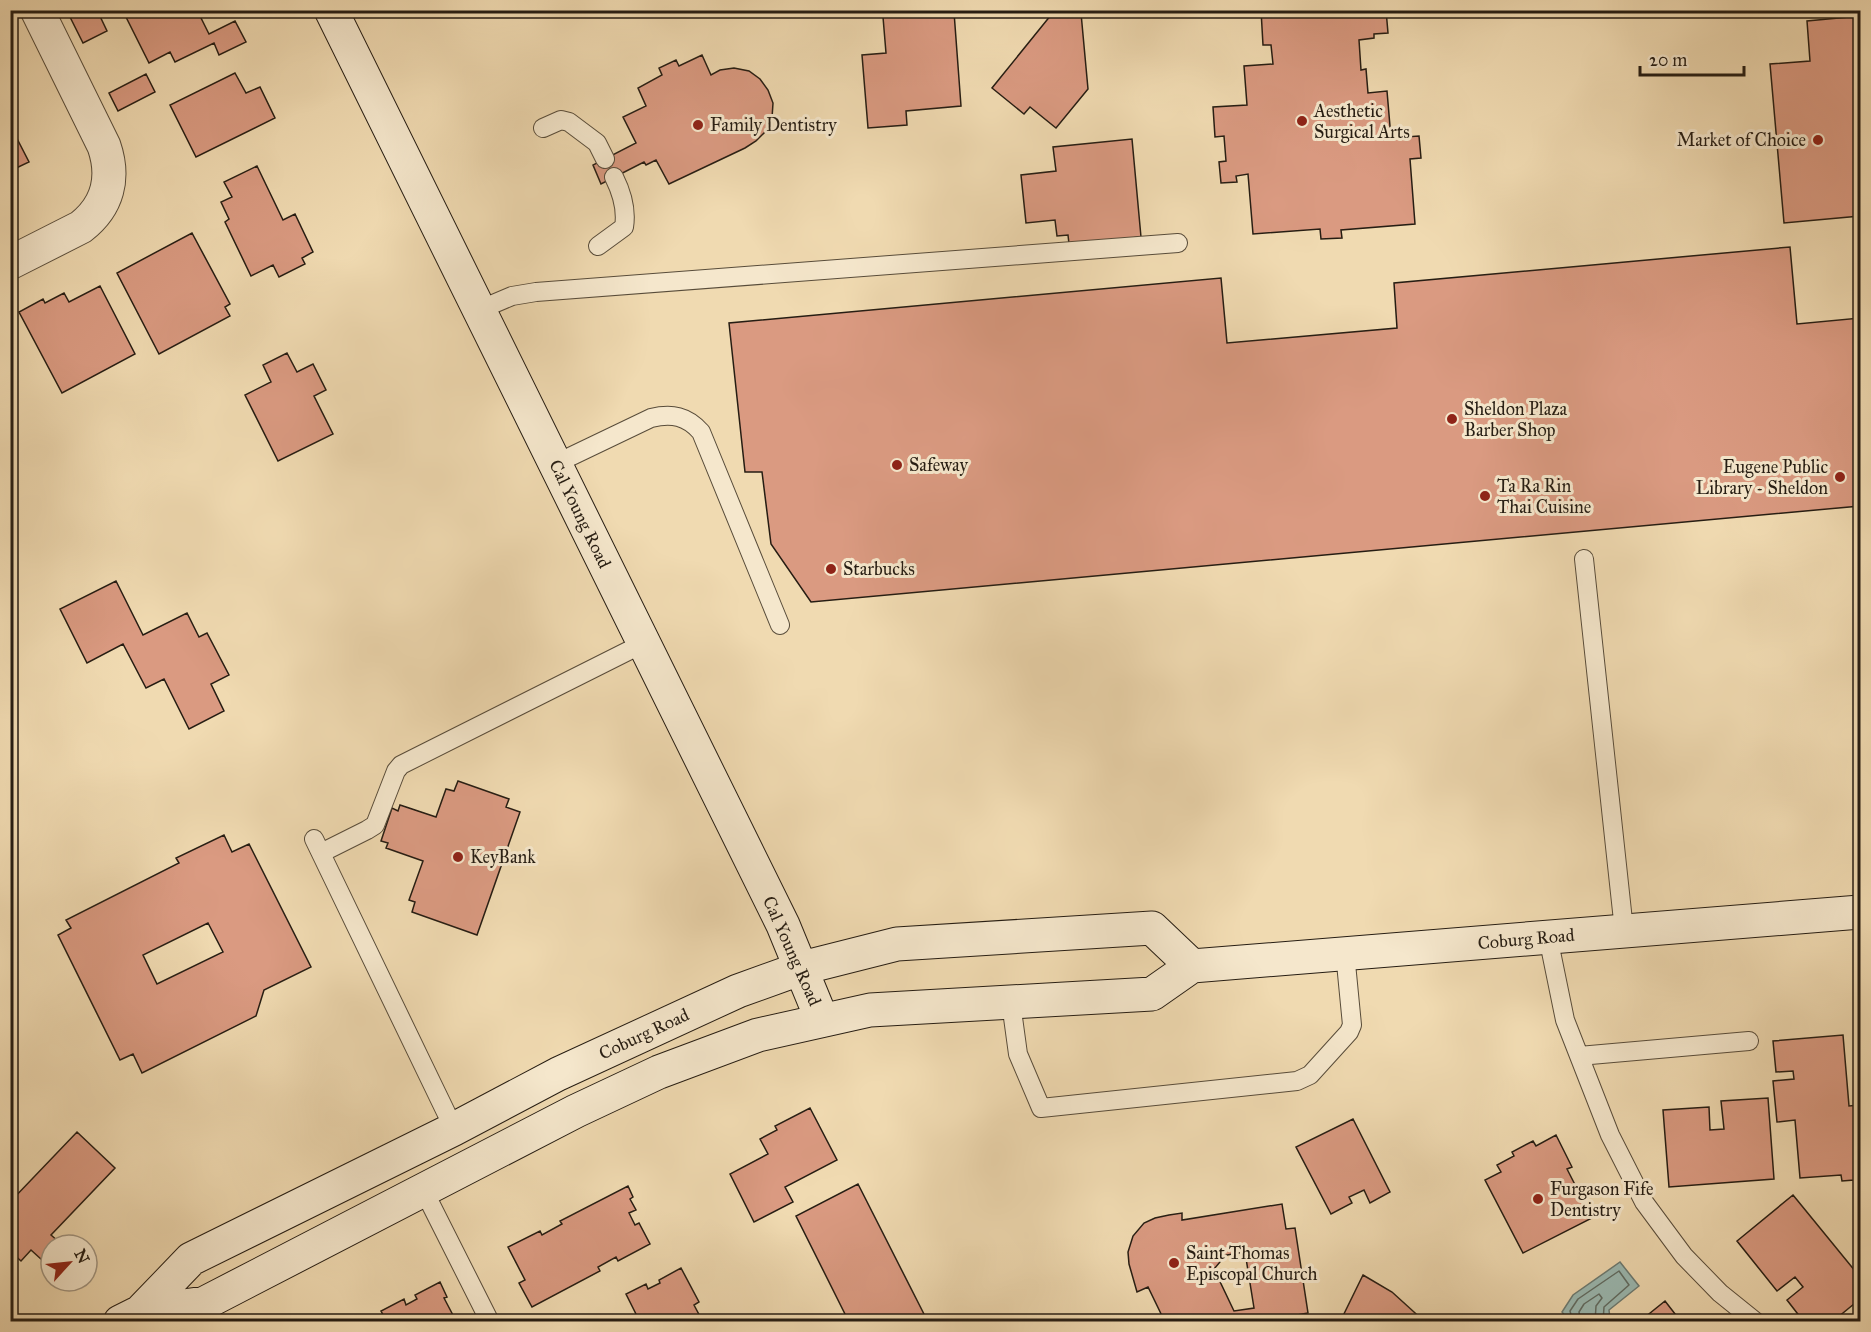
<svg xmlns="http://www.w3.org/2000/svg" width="1871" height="1332" viewBox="0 0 1871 1332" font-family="'IM FELL Great Primer',serif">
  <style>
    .water { fill: #9bbab3; stroke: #6c7b73; stroke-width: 1.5 }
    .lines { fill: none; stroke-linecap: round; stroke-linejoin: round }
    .shore { stroke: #606c63; stroke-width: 1.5 }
    .building { fill: #da9a81; stroke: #261d13; stroke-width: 1.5; fill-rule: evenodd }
    .lane-casing { stroke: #584c3a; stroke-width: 20 }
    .street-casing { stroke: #584c3a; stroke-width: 35 }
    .secondary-casing { stroke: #261d13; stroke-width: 35 }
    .lane { stroke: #f5e7cc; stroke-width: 18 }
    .street { stroke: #f5e7cc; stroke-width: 33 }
    .secondary { stroke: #f5e7cc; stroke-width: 33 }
    .poi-dot { fill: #8f2418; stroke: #f5e7cc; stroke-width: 2 }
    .labels { text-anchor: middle; stroke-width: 6; stroke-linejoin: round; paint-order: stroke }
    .poi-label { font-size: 18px; fill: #261d13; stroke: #f5e7cc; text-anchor: start }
    .street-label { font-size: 18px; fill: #261d13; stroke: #f5e7cc }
  </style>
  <rect width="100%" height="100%" fill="#f0dab1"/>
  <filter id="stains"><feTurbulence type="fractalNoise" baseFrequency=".00333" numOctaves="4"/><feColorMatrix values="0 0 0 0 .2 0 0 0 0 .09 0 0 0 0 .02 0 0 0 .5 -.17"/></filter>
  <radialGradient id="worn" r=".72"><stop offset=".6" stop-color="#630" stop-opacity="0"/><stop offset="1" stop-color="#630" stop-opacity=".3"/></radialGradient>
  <!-- water -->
  <path class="water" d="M1620 1262 1639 1286 1609 1310 1610 1318 1605 1321H1569L1562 1312 1573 1295Z"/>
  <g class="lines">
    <!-- shore -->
    <path class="shore" d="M1573 1322 1570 1311 1578 1299 1619 1271 1629 1285 1604 1307 1603 1322
      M1581 1322 1579 1312 1584 1304 1599 1294 1602 1298 1596 1306 1595 1322"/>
  </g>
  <!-- building -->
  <path class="building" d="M97 10 107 31 83 43 67 11Z
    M135 10H186L187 14 197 10 209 34 235 21 246 42 219 55 214 43 175 62 170 52 149 63 125 15Z
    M1261 10H1386L1388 33 1374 34V38L1359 40 1361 70 1366 69 1368 93 1387 91 1391 138 1419 136 1421 158 1410 159 1415 224 1341 230 1342 238 1321 239 1320 229 1253 234 1248 174 1236 176 1237 182 1221 183 1219 162 1226 161 1224 136 1215 137 1213 107 1247 105 1244 66 1273 64 1271 45H1263Z
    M954 12 961 106 906 111 907 125 868 128 862 55 886 53 883 17Z
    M1081 13 1088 89 1056 128 1030 107 1024 114 992 88 1051 15Z
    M1860 16V216L1784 223 1770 64 1810 61 1807 21Z
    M702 55 711 75 720 70 734 68 749 71 760 79 768 90 773 103 772 118 765 132 756 141 745 148 669 184 656 160 646 165 644 162 601 184 593 165 636 143 623 117 646 106 638 88 662 75 659 68 676 60 679 66Z
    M235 73 246 93 260 87 275 118 196 157 170 105Z
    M146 74 155 92 118 111 109 93Z
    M10 125 29 162 10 171Z
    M1132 139 1141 237 1069 244 1068 235 1057 236 1055 220 1026 223 1021 175 1056 171 1053 147Z
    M257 166 283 220 295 214 313 252 302 258 305 264 279 277 273 265 251 276 225 222 229 219 221 202 232 197 224 182Z
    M192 233 230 304 225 307 230 316 159 354 117 273Z
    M1790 247 1797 324 1860 318V506L811 602 771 544 762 472H745L729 323 1221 278 1227 343 1397 328 1394 283Z
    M100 286 135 354 62 393 19 312 43 299 45 303 64 293 69 302Z
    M287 353 297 372 313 364 326 390 314 396 333 434 278 461 245 395 271 382 263 365Z
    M116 581 143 635 187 613 199 637 207 633 229 675 211 684 224 711 189 729 164 679 146 688 123 644 87 663 60 609Z
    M458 781 509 799 506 807 520 812 477 935 412 912 415 902 409 900 423 861 386 848 388 843 381 841 392 808 398 811 400 805 436 817 446 789 454 791Z
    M224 835 232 852 249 844 311 967 264 990 256 1016 142 1073 133 1054 120 1060 58 935 71 928 66 920 179 863 176 858ZM208 923 223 952 157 984 143 955Z
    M1843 1035 1849 1106 1860 1105V1173L1854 1174V1180L1842 1181 1841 1175 1800 1178 1795 1120 1777 1122 1773 1081 1794 1079 1793 1071 1776 1072 1773 1041Z
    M1768 1098 1774 1179 1669 1187 1663 1110 1709 1107 1710 1130 1724 1129 1721 1101Z
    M810 1108 837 1160 785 1187 793 1202 754 1222 730 1174 768 1154 760 1139 777 1130 775 1126Z
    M1353 1119 1390 1192 1370 1203 1364 1190 1349 1197 1352 1203 1331 1214 1296 1147Z
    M77 1132 115 1168 51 1235 59 1242 56 1245H51V1251L42 1260 31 1250 21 1261 10 1251V1202Z
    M1556 1135 1572 1167 1567 1169 1592 1218 1523 1253 1485 1180 1501 1172 1497 1165 1514 1156 1512 1152 1533 1141 1536 1146Z
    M858 1184 928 1322H849L796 1216Z
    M628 1186 633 1197 630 1199 636 1210 629 1213 635 1225 639 1223 650 1244 618 1261 616 1257 598 1267 600 1271 532 1307 519 1283 525 1280 508 1247 540 1231 542 1235 562 1224 560 1221Z
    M1793 1195 1860 1277V1299L1832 1322H1804L1787 1300 1803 1287 1795 1277 1777 1291 1737 1241Z
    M1282 1204 1286 1229 1295 1228 1308 1313 1281 1318 1309 1322H1165L1148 1287 1137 1292 1129 1264 1128 1252 1133 1236 1144 1223 1155 1218 1169 1215 1182 1213V1220ZM1245 1252 1254 1308 1234 1311 1214 1269 1220 1262 1221 1256Z
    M681 1268 699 1302 694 1305 703 1322H640L626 1294 646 1284 648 1289 660 1283 659 1280Z
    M1363 1275 1392 1292 1425 1322H1340Z
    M440 1282 447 1297 444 1298 455 1319 451 1322H387L381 1311 404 1299 406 1305 417 1299 415 1295Z
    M1665 1301 1679 1319 1677 1322H1639Z"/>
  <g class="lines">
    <defs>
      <path id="lane" d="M543 128 561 120 569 122 597 143 605 159
        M598 246 624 227C627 209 622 193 614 177
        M479 310 512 296 536 292 1178 243
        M555 464 651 418C672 413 687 416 701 432L780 625
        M1584 559 1624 930
        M314 839 454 1129
        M321 853 367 830 375 825 396 771 401 765 644 643
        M1548 937 1565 1020 1610 1135 1644 1202 1684 1256 1720 1293 1756 1322
        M1011 1003 1018 1054 1041 1108 1297 1081 1310 1075 1349 1032 1352 1025 1345 953
        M1579 1056 1749 1041
        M424 1191 490 1322"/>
      <path id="street" d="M10 263 81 227C108 206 115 178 104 146L37 10"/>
      <path id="secondary" d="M331 10 783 925 822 1020
        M140 1312 191 1259 454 1129 558 1074 738 991 802 968 897 944 1152 928 1192 966
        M120 1322 140 1312 205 1303 576 1111 659 1072 758 1035 870 1010 1152 994 1192 966 1860 912"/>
    </defs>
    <!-- lane casing -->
    <use href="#lane" class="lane-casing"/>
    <!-- street casing -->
    <use href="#street" class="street-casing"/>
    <!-- secondary casing -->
    <use href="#secondary" class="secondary-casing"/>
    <!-- lane -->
    <use href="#lane" class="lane"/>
    <!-- street -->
    <use href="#street" class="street"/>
    <!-- secondary -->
    <use href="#secondary" class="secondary"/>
  </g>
  <!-- markers -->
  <g class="poi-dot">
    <circle cx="1302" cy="121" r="6"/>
    <circle cx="698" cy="125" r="6"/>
    <circle cx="1818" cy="140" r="6"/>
    <circle cx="1452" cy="419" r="6"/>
    <circle cx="897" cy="465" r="6"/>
    <circle cx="1840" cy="477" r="6"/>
    <circle cx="1485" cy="496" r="6"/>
    <circle cx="831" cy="569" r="6"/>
    <circle cx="458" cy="857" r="6"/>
    <circle cx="1538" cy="1199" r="6"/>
    <circle cx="1174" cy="1263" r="6"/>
  </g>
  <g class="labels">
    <!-- poi labels -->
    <g class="poi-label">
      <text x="1314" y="117">Aesthetic<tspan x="1314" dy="21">Surgical Arts</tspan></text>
      <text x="710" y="131">Family Dentistry</text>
      <text x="1806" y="146" text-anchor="end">Market of Choice</text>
      <text x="1464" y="415">Sheldon Plaza<tspan x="1464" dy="21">Barber Shop</tspan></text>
      <text x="909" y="471">Safeway</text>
      <text x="1828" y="473" text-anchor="end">Eugene Public<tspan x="1828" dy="21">Library - Sheldon</tspan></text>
      <text x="1497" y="492">Ta Ra Rin<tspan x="1497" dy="21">Thai Cuisine</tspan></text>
      <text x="843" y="575">Starbucks</text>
      <text x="470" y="863">KeyBank</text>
      <text x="1550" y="1195">Furgason Fife<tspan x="1550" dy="21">Dentistry</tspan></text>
      <text x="1186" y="1259">Saint Thomas<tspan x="1186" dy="21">Episcopal Church</tspan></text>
    </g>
    <!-- street labels -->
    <g class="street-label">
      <text transform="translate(580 514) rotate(64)" y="6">Cal Young Road</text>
      <text transform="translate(1526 939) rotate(-5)" y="6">Coburg Road</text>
      <text transform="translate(792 951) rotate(66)" y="6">Cal Young Road</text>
      <text transform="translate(644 1034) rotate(-25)" y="6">Coburg Road</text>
    </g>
  </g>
  <!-- margin -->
  <rect width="1871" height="1332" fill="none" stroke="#f0dab1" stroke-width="36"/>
  <rect x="12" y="12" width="1847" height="1308" fill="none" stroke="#261d13" stroke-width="3"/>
  <rect x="18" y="18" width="1835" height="1296" fill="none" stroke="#261d13" stroke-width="1.5"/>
  <!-- north arrow -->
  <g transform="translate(69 1263) rotate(63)"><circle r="28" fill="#f5e7cc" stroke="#a29682" stroke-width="1.5"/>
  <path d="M0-4.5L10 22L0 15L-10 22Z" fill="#8f2418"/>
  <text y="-9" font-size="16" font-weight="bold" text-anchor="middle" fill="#261d13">N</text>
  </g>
  <!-- scale -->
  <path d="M1640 66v9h104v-9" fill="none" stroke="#261d13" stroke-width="3"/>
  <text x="1649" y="66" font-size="18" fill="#261d13" stroke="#f5e7cc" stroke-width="4.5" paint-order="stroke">20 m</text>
  <rect width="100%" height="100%" filter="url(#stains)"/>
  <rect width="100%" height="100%" fill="url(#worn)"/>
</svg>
